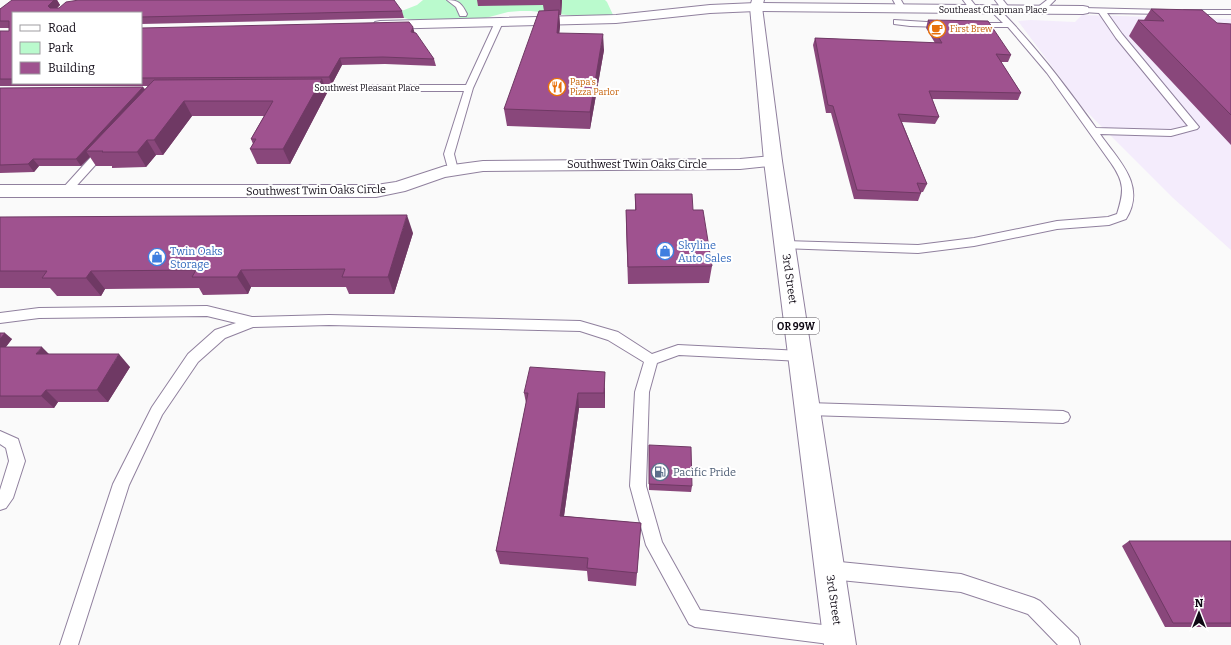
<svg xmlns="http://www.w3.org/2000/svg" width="1231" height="645" viewBox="0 0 1231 645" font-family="Bitter,serif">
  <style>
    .built { fill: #f4ecfc }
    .green { fill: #bafacd }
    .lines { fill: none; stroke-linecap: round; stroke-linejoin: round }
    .lane-casing { stroke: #90809e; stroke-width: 2 }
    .street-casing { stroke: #90809e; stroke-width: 2 }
    .highway-casing { stroke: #90809e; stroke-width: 2 }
    .lane { fill: #fff; fill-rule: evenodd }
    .street { fill: #fff; fill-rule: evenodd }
    .highway { fill: #fff; fill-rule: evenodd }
    .wall { fill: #89477b }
    .shaded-wall { fill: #6f3964 }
    .building { fill: #9f528f; stroke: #6f3964 }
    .labels { text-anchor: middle; stroke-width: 4; stroke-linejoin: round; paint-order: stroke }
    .far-street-label { font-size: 9px; fill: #0f0914; stroke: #fff }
    .far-food-label { font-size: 9px; fill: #c56008; stroke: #fff; text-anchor: start }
    .shield { fill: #fff; stroke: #57535a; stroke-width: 1 }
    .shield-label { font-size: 10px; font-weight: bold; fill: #0f0914 }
    .street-label { font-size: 11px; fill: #0f0914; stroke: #fff }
    .shop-label { font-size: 11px; fill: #366cbe; stroke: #fff; text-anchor: start }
    .service-label { font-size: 11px; fill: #4e5e75; stroke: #fff; text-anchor: start }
  </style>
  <rect width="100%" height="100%" fill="#fafafa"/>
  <!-- built -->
  <path class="built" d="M1082 15 1231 19V250L1172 197 1083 108 1018 21 1031 20 1075 22Z"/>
  <!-- green -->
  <path class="green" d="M423 0H605L607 2 614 17 594 18 531 11H520L508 12 478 20 425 23 400 17 399 12 417 5Z"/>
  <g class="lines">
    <defs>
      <path id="lane" d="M447 0C459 0 462 4 467 14L466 16H460L456 7Z
        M893 0H901L906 9 905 11H899Z
        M963 0H971L979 10 978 12H972Z
        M995 0H1003L1011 10 1010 12H1004Z
        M1047 0H1055L1044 11H1038V7Z
        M991 7H997C1034 44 1065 85 1096 128L1171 130 1188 126 1116 38 1099 13 1083 12 1079 10 1083 8 1167 10 1171 12 1167 14 1107 13 1122 34 1199 127 1197 129 1171 136 1100 134C1118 160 1147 185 1126 219L1109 225 1057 229 974 246 918 253 781 248 779 245 781 242 785 241 918 245 974 238 1057 221 1108 217 1117 214C1124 192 1125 183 1111 163L1047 73 1008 27H973L969 25 973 23H1003L991 11Z
        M1184 10H1231V14H1184Z
        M496 20H499L503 22 473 88 454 154 458 170 457 172H449L444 154 464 91H309L305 88 309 85H466Z
        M894 20 943 23 947 25 943 27 910 26 894 24Z
        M104 146 108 147 109 149 108 151 70 193H62L61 191 62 189 100 147Z
        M207 306 252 317 329 315 580 321 618 332 652 354 678 345 801 351 806 352 808 356 806 360 801 361 679 355 657 363 649 392 646 486 662 542 700 610 839 627 846 629 848 636 846 643 837 645 695 627 689 624 646 545 630 486 635 392 644 362 608 340 580 331 329 325 253 327 225 338 198 362 162 415 129 485 78 645H60L113 484 152 407 188 354 215 330 236 323 207 316 39 318 0 323V313L39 308Z
        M808 403 1063 411 1068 413 1070 417 1068 421 1063 423 808 415 803 413 801 409 803 405Z
        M0 431 18 439 25 461 13 498 6 508 0 510V490L9 461 6 448 0 444Z
        M830 561 961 574 1034 598 1040 601 1078 638 1080 645H1058L1028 614 961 592 830 579 824 576 821 570 824 564Z"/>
      <path id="street" d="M756 3 1083 6 1088 7 1089 10 1088 13 1083 14 756 11 710 13 616 23 380 29 375 28 373 25 375 22 380 21 616 15 710 5Z
        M773 156 779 157 782 161 779 165 740 169 483 171 445 177 405 191 376 197H0V185H376L396 182 445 166 483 161 740 159Z"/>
      <path id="highway" d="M752 0H764L762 7 782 161 856 645H824L764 161 750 7Z"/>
    </defs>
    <!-- lane casing -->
    <use href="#lane" class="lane-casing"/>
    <!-- street casing -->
    <use href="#street" class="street-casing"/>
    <!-- highway casing -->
    <use href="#highway" class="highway-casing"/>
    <!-- lane -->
    <use href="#lane" class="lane"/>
    <!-- street -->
    <use href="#street" class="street"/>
    <!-- highway -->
    <use href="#highway" class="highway"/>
  </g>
  <!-- wall -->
  <path class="wall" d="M15 0H57L60 5 57 8 402 11 404 18 141 24V13H13V83H141V28L414 33 434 59 436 66 385 64 342 65 332 84H324L327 93 290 164H257L250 149 253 144 251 139 264 116H192L163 155H156L146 167 112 168V166H96L90 157 81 166H39L34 172 0 173V88L143 87 145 89 148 86H0V31H9V28H0V9Z
    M477 0H562L561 15H559L560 26 559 33 604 50 590 129 507 126 504 109 544 11 543 5 478 6Z
    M1151 9 1217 23 1231 24V145L1129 36 1138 20H1144Z
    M928 20 1011 55 1008 62H1001L1021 93 1018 100 932 99 939 117 935 124 902 122 927 184 923 192H920L921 193 918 201 854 199 831 113H826L813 45 815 38 935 43 926 28Z
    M635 194 693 210 712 266 709 283 628 284 626 227V210H635Z
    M0 217 413 233 394 294H349L346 287H251L248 294 203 295 199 288 105 289 101 296H57L50 288H0Z
    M0 333 12 339 6 347 49 354 130 367 108 402H58L54 408H0Z
    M605 388V408H579L564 516 641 523 636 586 588 581 587 571 500 564 496 551 526 403 524 393Z
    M649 445 692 486 691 492 649 490Z
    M1129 541H1231V627H1165L1122 546Z"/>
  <!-- shaded-wall -->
  <path class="shaded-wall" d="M54 0H57L60 5 52 13 48 6Z
    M560 0H562L561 15Z
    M559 10 560 26 558 48 557 33Z
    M413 27 415 34 411 32Z
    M603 34 604 50 590 129V112Z
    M340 58 342 65 332 84 329 77Z
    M322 79 327 93 290 164 283 149Z
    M143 87 148 95 86 151 90 157 81 166 76 159Z
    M184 101 192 116 163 155 154 140Z
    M147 140 156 155 146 167 137 152Z
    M33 159 39 166 34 172 28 164Z
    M407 215 413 233 394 294 388 277Z
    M241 270 251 287 248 294 237 277Z
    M91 271 105 289 101 296 86 278Z
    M5 333 12 339 0 354V339Z
    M42 347 54 359 36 354Z
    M119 354 130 367 108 402 97 390Z
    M605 372V408L604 393Z
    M46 390 58 402 54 408 41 396Z
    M578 393 579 408 562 530 560 516Z"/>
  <!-- building -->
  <path class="building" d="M12 0H54L48 6 50 8H59L66 2 79 0H394L402 11 141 17V13H13V79H0V31H9V21H0V9Z
    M1151 9 1202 10 1217 23 1231 24V115L1138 20 1164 21Z
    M559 10 557 33 603 34 590 112 504 109 539 11Z
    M928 20 988 21 1011 55 996 54 1021 93 929 91 939 117 898 114 927 184 917 183 921 193 857 190 833 106 828 105 815 38 942 43Z
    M409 22 413 27 411 32 416 33 434 59 383 57 340 58 329 77 141 78V28Z
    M322 79 283 149H250L256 139H251L273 101H184L154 140H147L137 152H102L103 151H86L154 80Z
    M143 87 76 159H33L28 164 0 165V88Z
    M635 194H692L693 210H703L712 266 628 267 626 210H636Z
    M407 215 388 277H342L345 269 241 270 237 277H192L196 270 91 271 86 278H42L47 271H0V217Z
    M0 333H5L0 339Z
    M0 347H42L36 354H119L97 390H46L41 396H0Z
    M530 367 605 372 604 393H578L560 516 641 523 637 573 587 568 588 558 496 551 528 393H524Z
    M649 445 691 447 692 486 649 484Z
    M1129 541H1231V623H1173Z"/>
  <!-- icons -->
  <defs>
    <symbol id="cafe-ring" viewBox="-11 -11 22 22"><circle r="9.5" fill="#fff" stroke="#e8710a" stroke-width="1.5"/><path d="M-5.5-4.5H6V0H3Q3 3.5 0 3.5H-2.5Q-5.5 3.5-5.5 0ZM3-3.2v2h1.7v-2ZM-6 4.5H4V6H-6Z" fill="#e8710a"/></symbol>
    <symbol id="restaurant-ring" viewBox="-11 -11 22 22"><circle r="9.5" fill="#fff" stroke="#e8710a" stroke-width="1.5"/><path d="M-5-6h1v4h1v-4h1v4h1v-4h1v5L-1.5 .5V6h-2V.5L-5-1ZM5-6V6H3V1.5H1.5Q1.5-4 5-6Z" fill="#e8710a"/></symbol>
    <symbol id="shop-ring" viewBox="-11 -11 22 22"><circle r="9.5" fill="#fff" stroke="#3f7fe0" stroke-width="1.5"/><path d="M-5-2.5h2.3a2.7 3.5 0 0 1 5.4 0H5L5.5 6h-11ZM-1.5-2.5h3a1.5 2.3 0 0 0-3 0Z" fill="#3f7fe0"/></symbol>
    <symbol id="fuel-ring" viewBox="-11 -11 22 22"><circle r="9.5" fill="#fff" stroke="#5c6f8a" stroke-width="1.5"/><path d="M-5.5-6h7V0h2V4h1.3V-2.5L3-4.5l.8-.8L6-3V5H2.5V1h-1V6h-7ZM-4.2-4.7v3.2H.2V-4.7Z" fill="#5c6f8a"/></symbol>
  </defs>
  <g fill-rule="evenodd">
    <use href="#cafe-ring" x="927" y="19" width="20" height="20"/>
    <use href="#restaurant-ring" x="547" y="77" width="20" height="20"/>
    <use href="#shop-ring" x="655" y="241" width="20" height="20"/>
    <use href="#shop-ring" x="147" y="247" width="20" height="20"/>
    <use href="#fuel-ring" x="650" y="462" width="20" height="20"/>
  </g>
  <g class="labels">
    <!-- far-street labels -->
    <g class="far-street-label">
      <text x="993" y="13">Southeast Chapman Place</text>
      <text x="367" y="91">Southwest Pleasant Place</text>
    </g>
    <!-- far-food labels -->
    <g class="far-food-label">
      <text x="950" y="32">First Brew</text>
      <text x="570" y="85">Papa's<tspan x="570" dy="10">Pizza Parlor</tspan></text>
    </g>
    <!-- shield labels -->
    <rect class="shield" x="773" y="318" width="46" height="16" rx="3"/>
    <g class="shield-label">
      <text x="796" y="330">OR 99W</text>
    </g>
    <!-- street labels -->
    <g class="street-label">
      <text x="637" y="168">Southwest Twin Oaks Circle</text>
      <text transform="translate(316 190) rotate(-1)" y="4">Southwest Twin Oaks Circle</text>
      <text transform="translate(790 279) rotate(82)" y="4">3rd Street</text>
      <text transform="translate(834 600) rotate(82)" y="4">3rd Street</text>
    </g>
    <!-- shop labels -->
    <g class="shop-label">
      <text x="678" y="249">Skyline<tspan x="678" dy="13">Auto Sales</tspan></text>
      <text x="170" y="255">Twin Oaks<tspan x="170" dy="13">Storage</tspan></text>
    </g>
    <!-- service labels -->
    <g class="service-label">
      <text x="673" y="476">Pacific Pride</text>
    </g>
  </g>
  <!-- legend -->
  <rect x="12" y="12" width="130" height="72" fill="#ffffff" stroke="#9f9da1"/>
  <rect x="20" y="25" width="20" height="6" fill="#ffffff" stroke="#9f9da1"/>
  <text x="48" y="32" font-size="12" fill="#0f0914">Road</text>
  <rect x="20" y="42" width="20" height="12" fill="#bafacd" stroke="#9f9da1"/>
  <text x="48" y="52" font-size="12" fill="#0f0914">Park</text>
  <rect x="20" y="62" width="20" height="12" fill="#9f528f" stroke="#9f9da1"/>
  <text x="48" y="72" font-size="12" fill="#0f0914">Building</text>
  <!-- north arrow -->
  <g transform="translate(1199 613)" stroke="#ffffff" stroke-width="3" paint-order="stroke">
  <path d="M0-3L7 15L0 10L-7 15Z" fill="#0f0914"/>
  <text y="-6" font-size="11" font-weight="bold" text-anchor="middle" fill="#0f0914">N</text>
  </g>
</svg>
